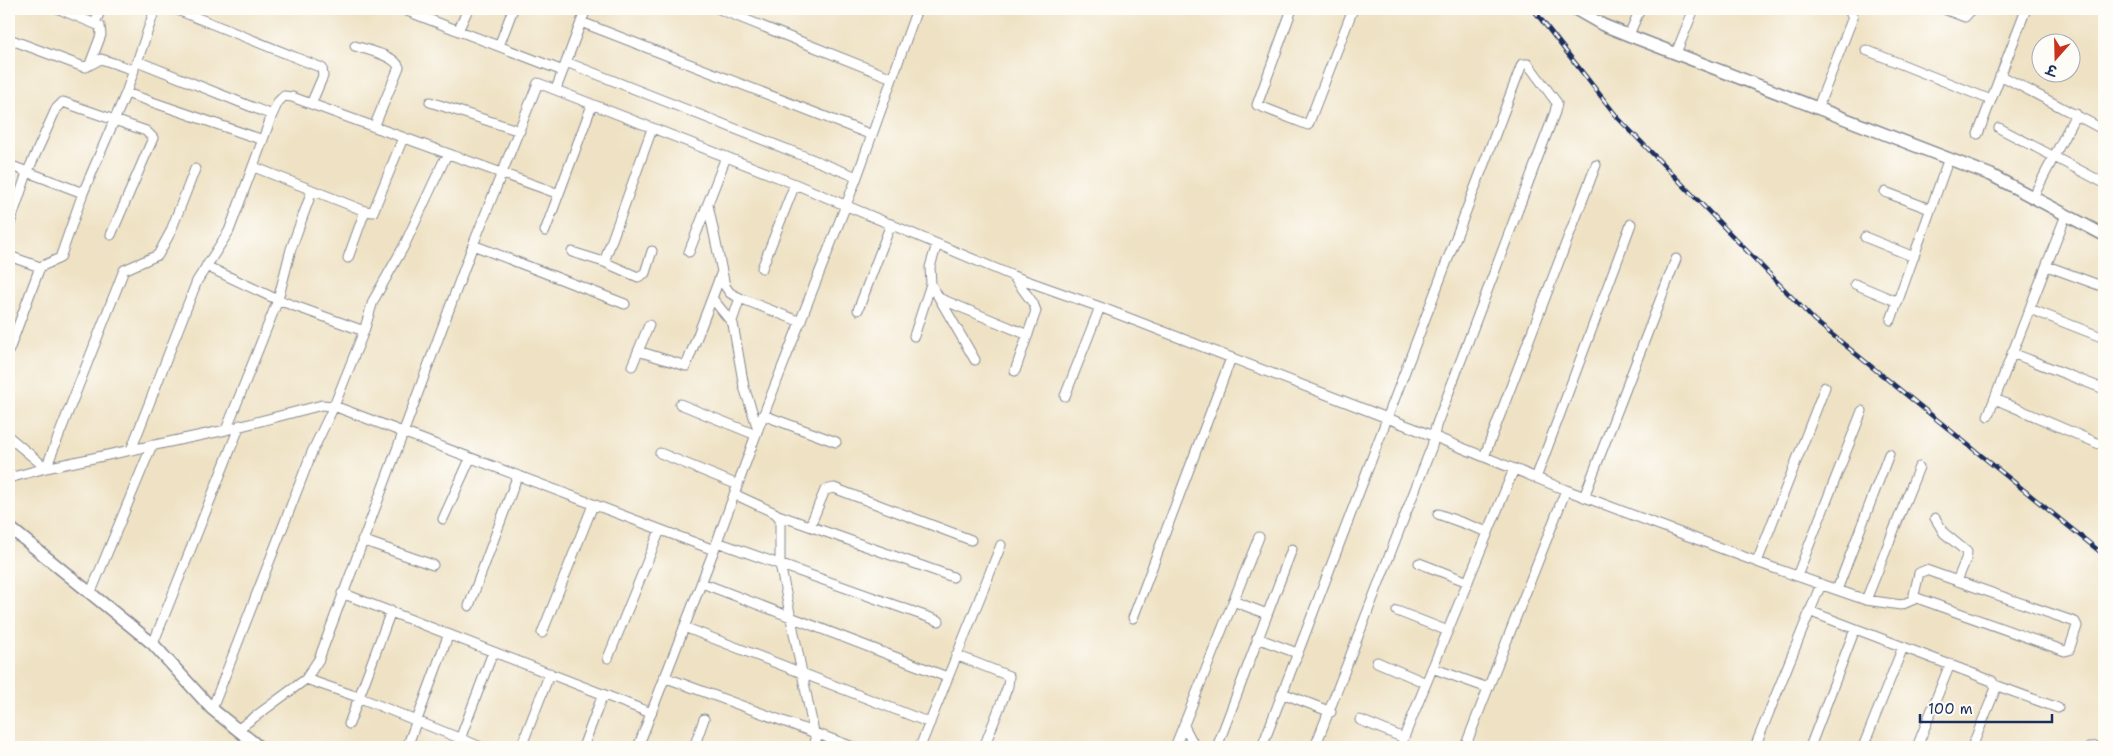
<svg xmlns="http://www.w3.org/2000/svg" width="2113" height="756" viewBox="0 0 2113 756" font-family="'Shantell Sans','Playpen Sans Deva',sans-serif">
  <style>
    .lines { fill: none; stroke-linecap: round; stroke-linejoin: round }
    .minor-casing { stroke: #858891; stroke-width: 11 }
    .tertiary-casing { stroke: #858891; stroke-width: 14 }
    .minor { stroke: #fff; stroke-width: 9 }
    .tertiary { stroke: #fff; stroke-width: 11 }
    .rail-casing { stroke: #1b2f5e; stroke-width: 4.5 }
    .rail { stroke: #fdfcf7; stroke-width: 2.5; stroke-dasharray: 8; stroke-linecap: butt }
  </style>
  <rect width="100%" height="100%" fill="#fdfcf7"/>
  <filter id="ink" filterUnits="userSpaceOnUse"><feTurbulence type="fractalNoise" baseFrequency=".02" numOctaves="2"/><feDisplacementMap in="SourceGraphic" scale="10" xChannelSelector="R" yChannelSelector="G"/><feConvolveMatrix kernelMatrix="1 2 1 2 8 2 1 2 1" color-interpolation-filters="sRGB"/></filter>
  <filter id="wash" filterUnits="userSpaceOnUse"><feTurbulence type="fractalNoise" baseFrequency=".0096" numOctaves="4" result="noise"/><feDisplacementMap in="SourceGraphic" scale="20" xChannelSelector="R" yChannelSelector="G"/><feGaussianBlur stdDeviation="1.12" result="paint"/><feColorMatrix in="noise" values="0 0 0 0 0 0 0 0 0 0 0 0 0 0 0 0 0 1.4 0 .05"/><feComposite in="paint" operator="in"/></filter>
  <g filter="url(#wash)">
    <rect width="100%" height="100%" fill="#efe2c4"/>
  </g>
  <g filter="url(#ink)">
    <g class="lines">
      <defs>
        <path id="minor" d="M59 9 100 26 101 35 90 64
          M175 9 322 68 323 76 311 104
          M402 9 563 71
          M719 9 892 78
          M1292 9 1257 105 1308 125 1353 9
          M1944 9 1965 17 1972 9
          M581 22 872 135
          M95 23 101 9
          M458 31 468 9
          M1629 35 1640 9
          M9 39 81 66 86 67 101 59 134 70 126 93 263 140
          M355 46C367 50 394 55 399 67L374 127
          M499 46 513 9
          M1866 50 1991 100
          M1676 53 1694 9
          M137 61 272 115
          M566 62 857 177
          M136 65 155 9
          M2000 75 2104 130
          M556 89 586 9
          M430 102 520 131
          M1818 107 1853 17 1848 9
          M1999 128 2104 183
          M1978 134 2026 9
          M9 165 83 193
          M254 167 365 211 373 212 403 138
          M1885 192 1930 209
          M2033 197 2076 114
          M708 205 725 286 730 293 740 298
          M9 226 27 173 56 109 63 102 146 131 153 138 111 235
          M545 231 592 105
          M1865 237 1914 257
          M937 244 930 267 931 284 975 360
          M473 245 625 304
          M572 252 604 262 638 277 645 273 652 251
          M689 252 726 157
          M9 256 40 267 9 350
          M348 258 365 211
          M604 262 652 129
          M206 266 278 300 364 331
          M2047 266 2104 287
          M40 267 60 258 83 193 126 93
          M762 268 795 184
          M1013 276 1033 303 1036 311 1015 371
          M1855 284 1898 302
          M712 298 721 274
          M941 299 1028 335
          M2030 309 2104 338
          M858 310 891 224
          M1891 320 1949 158
          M732 321 740 298 801 322
          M914 336 931 284
          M638 351 686 366 712 298 733 324 744 387 758 429
          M2012 353 2104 389
          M632 366 649 325
          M1065 396 1100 307
          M1995 399 2104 446
          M680 404 756 435
          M763 415 836 442
          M1988 416 2066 215
          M226 430 278 300 291 249 312 191
          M9 437 46 468 124 270 158 255 170 233 195 169
          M131 450 197 281 229 231 272 115 278 102 284 96 292 97 559 194
          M660 453 738 485
          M1484 457 1596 165
          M9 478 46 468 226 430 322 405 334 406 714 550
          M1536 478 1631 224
          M734 494 775 513 780 518V564L817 747
          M1584 497 1676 259
          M1438 514 1488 532
          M778 515 953 577
          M1935 518 1944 533 1967 552 1966 559 1957 581
          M443 519 470 459
          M810 526 825 490 834 488 971 540
          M362 540 433 565
          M717 542 939 621
          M1757 562 1825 387
          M1419 563 1468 582
          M1797 576 1862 411
          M702 583 947 677
          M1837 590 1889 454
          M91 592 152 445
          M342 593 651 713
          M1866 600 1919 467
          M1233 601 1267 614
          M469 606 517 477
          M1397 611 1448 631
          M1809 611 1992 681 1996 688 1994 693 1972 747
          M1133 618 1231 358
          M684 627 930 723
          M542 633 593 505
          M1257 638 1297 653
          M153 644 240 425
          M956 655 1009 676 1008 686 984 747
          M608 658 660 530
          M1377 662 1426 683
          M1432 668 1488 688
          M664 677 853 747
          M306 679 358 697 481 747
          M1995 685 2058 708
          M1282 693 1331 712
          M212 709 312 452 334 406 364 331 373 301 404 246 447 154
          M1360 720 1404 738
          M349 724 391 611
          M1184 726 1195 747
          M237 730 306 679 319 659 473 245 538 83 795 184 1013 276 1100 307 1413 428 1566 490 1768 566 1866 600 1901 605 1917 598 2065 651 2069 650 2077 626 2075 622 1926 570 1919 573 1913 599
          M407 747 448 636
          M457 747 493 652
          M521 747 550 673
          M583 747 603 694
          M638 747 714 550 758 429 857 177 917 9
          M694 747 704 719
          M920 747 1001 545
          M1175 747 1259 537
          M1217 747 1292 549
          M1262 747 1522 64H1528L1557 103 1555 112 1436 426 1432 446 1315 747
          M1400 747 1514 469
          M1465 747 1566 490
          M1759 747 1757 742 1765 722 1821 584
          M1810 747 1855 629
          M1863 747 1903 647
          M1917 747 1950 664
          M2091 747 2104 746"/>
        <path id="tertiary" d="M1575 9 1603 25 1633 37 1991 175 2104 235
          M9 527 153 644 212 709 259 747"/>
      </defs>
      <!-- minor casing -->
      <use href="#minor" class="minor-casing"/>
      <!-- tertiary casing -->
      <use href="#tertiary" class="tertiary-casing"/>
      <!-- minor -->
      <use href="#minor" class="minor"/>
      <!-- tertiary -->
      <use href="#tertiary" class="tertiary"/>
      <defs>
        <path id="rail" d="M1533 9 1618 118 1814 320 2104 555"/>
      </defs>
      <!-- rail casing -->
      <use href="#rail" class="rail-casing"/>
      <!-- rail -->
      <use href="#rail" class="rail"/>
    </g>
  </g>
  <!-- margin -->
  <rect width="2113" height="756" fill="none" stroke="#fdfcf7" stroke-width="30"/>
  <!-- north arrow -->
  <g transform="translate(2056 58) rotate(200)"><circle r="24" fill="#fdfcf7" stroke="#a3aaba"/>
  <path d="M0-4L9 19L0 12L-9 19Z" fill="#c8321e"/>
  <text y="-8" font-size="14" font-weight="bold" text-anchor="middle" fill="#1b2f5e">उ</text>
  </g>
  <!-- scale -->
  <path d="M1920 714v8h132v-8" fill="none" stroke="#1b2f5e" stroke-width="2.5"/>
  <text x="1928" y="714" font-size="15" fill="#1b2f5e" stroke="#fdfcf7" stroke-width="4" paint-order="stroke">100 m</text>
</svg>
